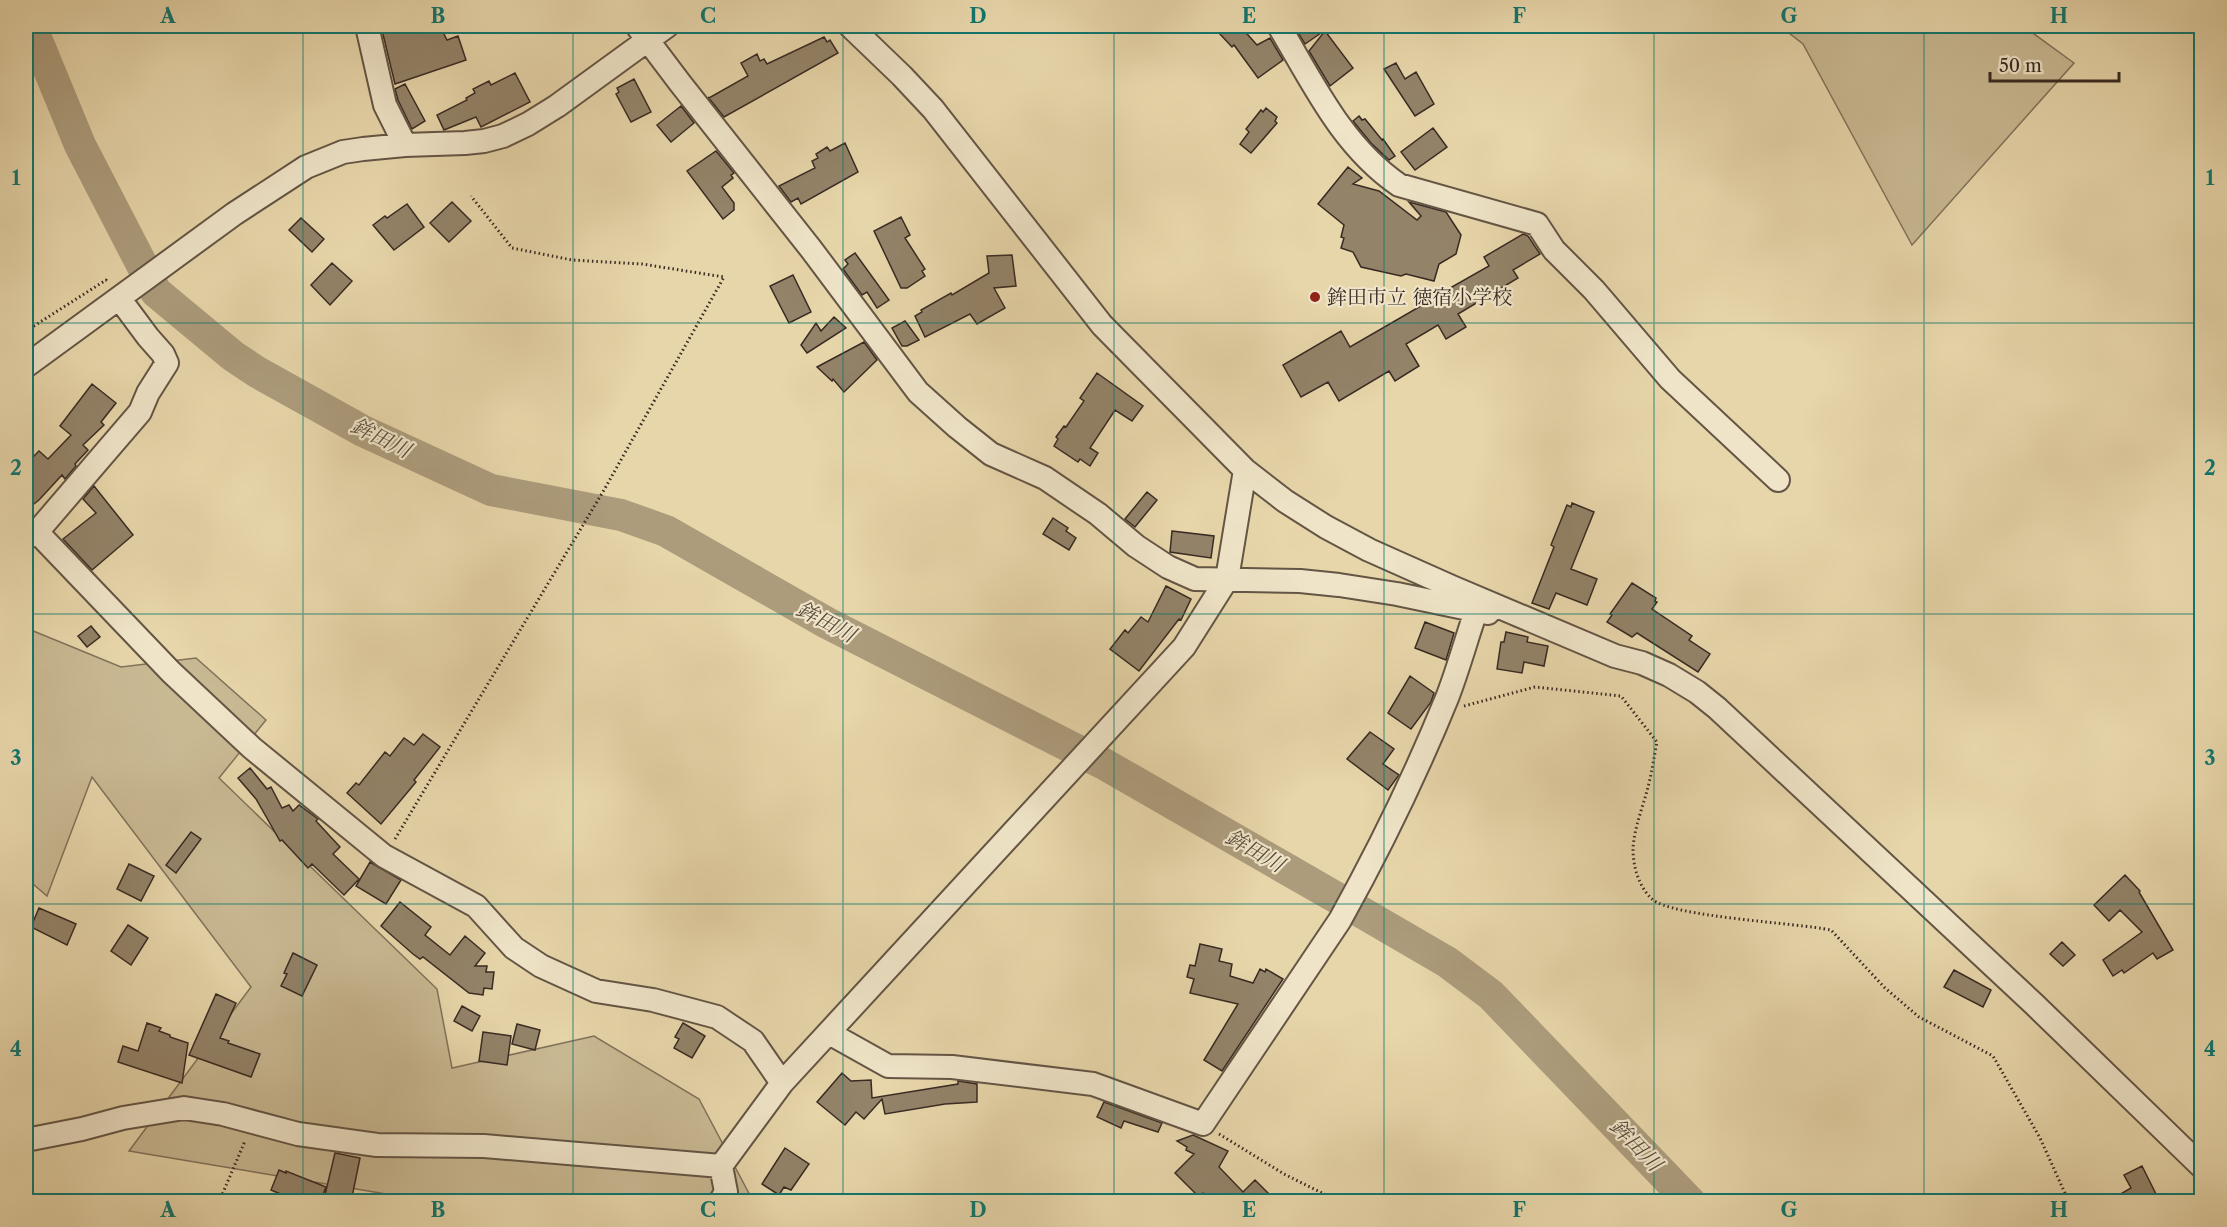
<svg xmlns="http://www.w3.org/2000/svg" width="2227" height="1227" viewBox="0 0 2227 1227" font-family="'Libre Caslon Text','Noto Serif JP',serif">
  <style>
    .green { fill: #c9b993; stroke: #80725b; stroke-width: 1.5 }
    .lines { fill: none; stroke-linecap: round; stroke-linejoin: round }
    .river { stroke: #ac9c7c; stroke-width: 32 }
    .building { fill: #938369; stroke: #382a23; stroke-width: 1.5 }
    .minor-casing { stroke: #645545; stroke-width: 26 }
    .path { stroke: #382a23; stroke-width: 3; stroke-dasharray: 1.5 3; stroke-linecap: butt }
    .minor { stroke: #efe4c8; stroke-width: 22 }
    .grid { fill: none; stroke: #0f766e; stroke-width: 1.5; stroke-opacity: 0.55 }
    .poi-dot { fill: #8f2418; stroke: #efe4c8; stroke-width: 2 }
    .labels { text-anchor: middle; stroke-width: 4.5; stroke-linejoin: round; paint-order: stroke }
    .poi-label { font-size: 20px; fill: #382a23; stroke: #efe4c8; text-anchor: start }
    .water-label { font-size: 21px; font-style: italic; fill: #5b4c3e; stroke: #efe4c8 }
    .neatline { fill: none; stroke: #0f766e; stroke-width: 2 }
    .grid-label { font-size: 20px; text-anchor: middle; font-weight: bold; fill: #0f766e }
  </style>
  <rect width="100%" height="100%" fill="#e7d6aa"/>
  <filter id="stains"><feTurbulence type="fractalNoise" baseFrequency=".00333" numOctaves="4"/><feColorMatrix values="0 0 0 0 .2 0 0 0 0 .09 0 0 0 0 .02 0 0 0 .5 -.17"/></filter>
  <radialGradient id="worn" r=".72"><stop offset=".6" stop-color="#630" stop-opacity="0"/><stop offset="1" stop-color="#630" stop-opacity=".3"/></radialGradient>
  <!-- green -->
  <path class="green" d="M1780 26H2023L2074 63 1912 245 1803 44Z
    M26 628 121 667 196 658 266 720 219 778 437 989 452 1068 594 1036 699 1099 753 1201H402L398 1196 129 1151 251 987 92 777 47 896 26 878Z"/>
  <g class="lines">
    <!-- river -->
    <path class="river" d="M31 26 80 145 156 292 233 356 257 372 363 431 491 490 621 515 666 531 827 623 1104 764 1337 898 1447 962 1491 995 1690 1202"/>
  </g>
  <!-- building -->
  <path class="building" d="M381 26H440L447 40 458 36 466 60 395 84Z
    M1230 26H1240L1257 45 1270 38 1283 60 1258 78 1234 45 1232 47 1220 34Z
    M1294 26H1331L1305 44Z
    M1325 31 1353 68 1330 86 1309 51Z
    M824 37 827 42 830 40 838 53 724 117 708 97 709 98 748 76 741 63 757 54 760 61 764 59 767 64Z
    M1396 63 1405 79 1416 72 1434 104 1415 116 1384 69Z
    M515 73 530 102 481 127 476 117 444 130 437 115 467 100 466 98 475 93 473 89 489 81 491 85Z
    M634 79 651 112 631 122 616 94 619 92 617 88Z
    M405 84 425 121 412 129 398 100 395 89Z
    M681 106 694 123 671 142 657 125Z
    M1266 108 1277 117 1275 121 1277 123 1251 153 1240 144 1249 132 1246 129 1261 110 1263 112Z
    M1359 116 1362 120 1365 119 1382 140 1383 139 1395 156 1389 160 1371 143 1353 121Z
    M1433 128 1447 147 1415 170 1401 152Z
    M845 143 858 172 801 204 798 198 791 202 779 186 815 168 812 161 818 158 816 154 827 147 830 151Z
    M716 151 734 173 731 175 733 178 722 187 734 203V210L723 219 687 171Z
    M1348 167 1362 178 1353 184 1379 191 1417 220 1421 216 1409 202 1446 212 1461 235 1456 254 1439 264 1434 281 1406 274 1401 276 1361 267 1353 252 1341 248 1344 238 1341 237 1344 225 1318 204Z
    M452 202 471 221 449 242 430 223Z
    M407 204 424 227 394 250 373 225 385 216 387 218Z
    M901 217 910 235 905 238 925 269 922 271 925 276 907 288H901L874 231Z
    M301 218 324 239 312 252 289 230Z
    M1523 234 1528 236 1540 254 1513 270 1518 278 1458 314 1466 327 1446 339 1438 325 1406 344 1419 366 1395 381 1389 371 1339 401 1328 382 1301 397 1283 365 1341 331 1350 347 1426 303 1423 299 1443 287 1445 291 1489 266 1484 257Z
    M855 253 889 300 877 308 867 292 862 295 843 269 848 264 845 260Z
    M1012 255 1016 286 994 288 1005 308 977 324 970 314 925 337 915 316 922 312 921 310 951 293 952 295 989 273 987 256Z
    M332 263 352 281 330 305 311 285Z
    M793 275 811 312 789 323 770 286Z
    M834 317 846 328 807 353 801 345 816 323 821 331Z
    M905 321 919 340 907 346H902L892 328Z
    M864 342 877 360 844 392 833 379 832 381 817 367Z
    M1097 373 1143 406 1132 421 1115 410 1090 448 1098 453 1090 466 1080 459 1078 462 1054 446 1058 439 1056 437 1064 426 1066 427 1084 401 1080 398Z
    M92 384 116 403 101 422 104 425 83 445 88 450 75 464 76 466 65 479 62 475 39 500 26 510V464L39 451 48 459 71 435 60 426Z
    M94 486 133 535 92 570 63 539 96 513 83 499Z
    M1147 492 1157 500 1135 527 1125 519Z
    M1572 503 1594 512 1571 569 1597 579 1587 605 1556 593 1549 609 1532 603 1554 547 1551 545 1567 505 1571 507Z
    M1053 518 1068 528 1066 531 1076 538 1069 550 1043 534Z
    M1172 531 1214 536 1211 558 1170 552Z
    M1632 583 1656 598 1655 601 1657 602 1652 609 1692 636 1689 640 1710 654 1698 672 1637 633 1632 637 1607 622 1612 615 1610 614Z
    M1166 586 1191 599 1181 620 1179 619 1139 671 1110 649 1125 630 1128 633 1141 617 1148 622Z
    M1425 622 1454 633 1446 660 1415 648Z
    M91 626 100 637 87 647 78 636Z
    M1506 632 1528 637 1527 642 1548 646 1544 666 1524 662 1522 673 1497 669 1501 642H1504Z
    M1410 676 1434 693 1431 702 1411 729 1388 713Z
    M1370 732 1394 749 1383 764 1399 775 1388 790 1347 759Z
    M423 734 440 747 414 780 416 782 381 824 347 793 356 783 359 785 385 752 390 756 404 738 414 745Z
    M250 768 267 789 271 787 282 808 289 805 293 811 299 805 318 819 316 821 340 847 333 854 359 879 344 895 312 864 308 868 282 840 280 841 256 799 238 778Z
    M191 832 201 839 176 873 166 865Z
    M370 862 401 880 386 904 356 886Z
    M129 864 154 876 141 901 117 889Z
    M2125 875 2140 891 2139 892 2173 950 2157 959 2153 953 2124 973 2122 970 2113 976 2103 960 2142 932 2120 910 2109 921 2094 905Z
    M400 902 431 927 425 935 450 955 465 936 485 953 475 966H487L486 972H494L492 989 484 988 483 995 469 993 423 957 420 959 413 954 381 926Z
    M39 908 76 924 67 945 31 927Z
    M128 925 148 938 131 965 111 951Z
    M2062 942 2075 955 2063 966 2050 954Z
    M1200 944 1222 949 1219 961 1232 964 1230 976 1253 983 1260 969 1265 972 1266 969 1283 979 1222 1071 1204 1060 1238 1004 1190 993 1194 979 1187 977 1190 965 1195 966Z
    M293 953 317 965 302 996 281 986 287 974 284 973Z
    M1954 970 1991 990 1983 1007 1944 987Z
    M216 994 236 1003 220 1038 229 1041 228 1043 260 1054 251 1077 189 1055Z
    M462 1006 480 1016 472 1031 454 1021Z
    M147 1023 161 1028 159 1031 170 1035V1037L188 1043 182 1083 118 1062 123 1046 138 1051Z
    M683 1023 705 1036 692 1058 674 1048 679 1039 675 1037Z
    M517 1024 540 1030 535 1050 512 1044Z
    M483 1032 511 1036 507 1065 479 1061Z
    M842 1073 851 1081 871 1080 872 1098 958 1084V1081L977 1084V1102L945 1104 885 1114 882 1099 864 1119 856 1112 845 1125 817 1102Z
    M1104 1102 1162 1123 1158 1132 1124 1121 1121 1128 1097 1117Z
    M1193 1135 1228 1151 1219 1167 1243 1192 1255 1180 1270 1195 1263 1202H1211L1203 1193 1199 1197 1175 1173 1194 1154 1186 1150 1187 1147 1177 1141Z
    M785 1148 809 1164 791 1190 784 1187 779 1195 762 1184Z
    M335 1153 360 1158 351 1202H336L324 1199Z
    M2142 1166 2160 1202H2107L2131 1188 2124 1175Z
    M279 1170 286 1173V1171L326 1187 320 1202H290L282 1199 283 1195 271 1190Z"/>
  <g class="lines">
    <defs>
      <path id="minor" d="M367 26 385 105 405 145
        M637 26 680 83 811 249 918 392 957 427 991 454 1045 478 1098 514 1136 546 1168 567 1195 579 1300 581 1339 585 1397 594 1488 613
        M850 26 902 76 933 109 1102 325 1245 470 1285 501 1326 527 1369 550 1452 587 1615 656 1642 663 1669 675 1697 692 1717 708 2035 1005 2202 1167
        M1279 26C1313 83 1342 146 1399 185L1537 224 1554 250 1594 290 1670 379 1778 480
        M26 366 234 214 306 167 343 152 363 149 405 145 465 143 484 141 503 136 528 124 557 106 667 26
        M37 532 171 672 252 748 384 856 476 906 514 948 541 966 596 991 653 1000 717 1017 753 1041 782 1083
        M26 537 37 532 140 412 148 393 167 363 163 354 148 337 119 298
        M829 1033 888 1066 952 1067 1093 1084 1203 1124 1340 920C1380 848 1416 774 1447 698 1458 670 1466 640 1476 611
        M26 1140 82 1129 123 1118 184 1108 223 1114 298 1134 377 1145 484 1146 721 1166
        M720 1202 726 1192 721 1166 782 1083 1184 647 1227 579 1245 470"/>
    </defs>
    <!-- minor casing -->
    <use href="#minor" class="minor-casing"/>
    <!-- path -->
    <path class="path" d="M26 331 106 280 108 282
      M1464 706 1535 687 1621 696 1657 742C1654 757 1652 772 1648 787 1643 807 1634 828 1633 849 1633 867 1639 887 1652 899 1671 917 1798 923 1831 930L1885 988 1919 1017 1993 1056 2040 1138 2069 1202
      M395 839 604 490 724 277 642 264 572 260 512 248 471 196
      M1219 1134 1284 1174 1340 1202
      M219 1202 245 1141"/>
    <!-- minor -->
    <use href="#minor" class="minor"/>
  </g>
  <!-- grid -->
  <path class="grid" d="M303 26V1202M573 26V1202M843 26V1202M1114 26V1202M1384 26V1202M1654 26V1202M1924 26V1202M26 323H2202M26 614H2202M26 904H2202"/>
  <!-- markers -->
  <circle class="poi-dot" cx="1315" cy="297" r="6"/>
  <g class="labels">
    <!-- poi labels -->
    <g class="poi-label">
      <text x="1327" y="304">鉾田市立 徳宿小学校</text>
    </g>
    <!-- water labels -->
    <g class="water-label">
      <text transform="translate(381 438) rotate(26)" y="7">鉾田川</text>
      <text transform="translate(826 622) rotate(28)" y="7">鉾田川</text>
      <text transform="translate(1255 851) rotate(30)" y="7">鉾田川</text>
      <text transform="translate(1636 1145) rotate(46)" y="7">鉾田川</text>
    </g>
  </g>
  <!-- margin -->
  <rect width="2227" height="1227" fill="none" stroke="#e7d6aa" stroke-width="66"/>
  <!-- scale -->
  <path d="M1990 72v9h129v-9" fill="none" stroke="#382a23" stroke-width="3"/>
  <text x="1999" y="72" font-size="18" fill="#382a23" stroke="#efe4c8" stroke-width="4.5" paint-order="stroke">50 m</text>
  <rect x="33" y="33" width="2161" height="1161" class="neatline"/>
  <g class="grid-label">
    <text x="168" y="23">A</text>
    <text x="438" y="23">B</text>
    <text x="708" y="23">C</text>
    <text x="978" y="23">D</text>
    <text x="1249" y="23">E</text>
    <text x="1519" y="23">F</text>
    <text x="1789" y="23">G</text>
    <text x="2059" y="23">H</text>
    <text x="16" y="185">1</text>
    <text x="2210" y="185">1</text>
    <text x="16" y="475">2</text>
    <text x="2210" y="475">2</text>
    <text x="16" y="765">3</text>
    <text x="2210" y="765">3</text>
    <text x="16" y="1056">4</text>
    <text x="2210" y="1056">4</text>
    <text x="168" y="1217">A</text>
    <text x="438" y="1217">B</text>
    <text x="708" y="1217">C</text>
    <text x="978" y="1217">D</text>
    <text x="1249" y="1217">E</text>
    <text x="1519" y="1217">F</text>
    <text x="1789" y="1217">G</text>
    <text x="2059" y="1217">H</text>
  </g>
  <rect width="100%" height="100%" filter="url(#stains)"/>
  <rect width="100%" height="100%" fill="url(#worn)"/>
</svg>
